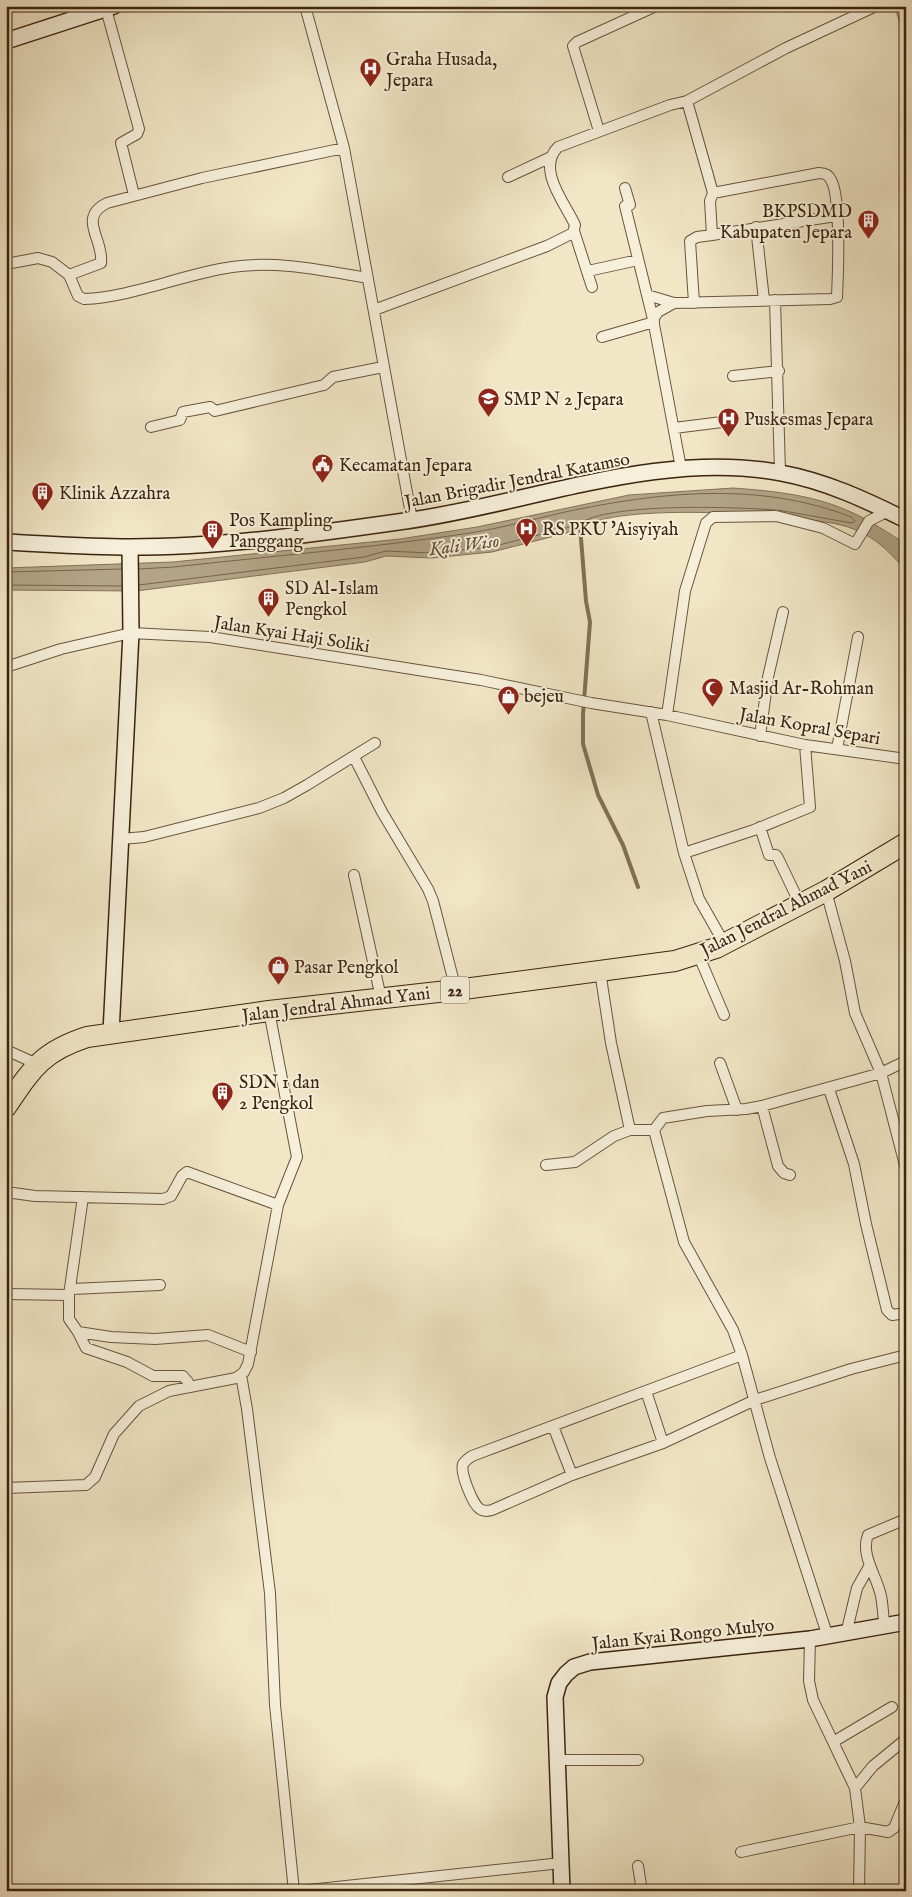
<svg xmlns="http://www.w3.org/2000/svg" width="912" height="1897" viewBox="0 0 912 1897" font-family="'IM FELL English',serif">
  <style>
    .water { fill: #b3a488; stroke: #837058 }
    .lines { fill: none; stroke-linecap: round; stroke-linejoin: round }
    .shore { stroke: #78644c; stroke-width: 1 }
    .stream { stroke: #837058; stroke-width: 4 }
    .street-casing { stroke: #69543d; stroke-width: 12 }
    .secondary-casing { stroke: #3c230f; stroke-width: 18 }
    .highway-casing { stroke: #3c230f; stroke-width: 22 }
    .street { stroke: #f6efda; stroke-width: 10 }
    .secondary { stroke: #f6efda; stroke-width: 15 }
    .highway { stroke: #f1e6c6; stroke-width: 20 }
    .labels { text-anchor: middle; stroke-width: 4; stroke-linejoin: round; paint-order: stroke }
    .shield { fill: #f6efda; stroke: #74604c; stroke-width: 1 }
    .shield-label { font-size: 16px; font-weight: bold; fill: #3c230f }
    .poi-label { font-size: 18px; fill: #3c230f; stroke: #f6efda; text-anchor: start }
    .street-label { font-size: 18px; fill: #3c230f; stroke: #f6efda }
    .water-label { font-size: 19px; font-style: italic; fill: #665039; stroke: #f6efda }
  </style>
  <rect width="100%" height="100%" fill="#f1e6c6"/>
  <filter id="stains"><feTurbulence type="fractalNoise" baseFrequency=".004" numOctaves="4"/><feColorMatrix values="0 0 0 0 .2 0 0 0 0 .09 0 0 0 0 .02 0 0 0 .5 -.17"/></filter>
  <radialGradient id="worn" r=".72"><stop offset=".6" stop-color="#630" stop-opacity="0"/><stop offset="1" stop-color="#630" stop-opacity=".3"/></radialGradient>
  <!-- water -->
  <path class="water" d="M733 488C774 491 815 495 853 513 871 521 888 533 906 544V570C886 549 876 537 848 527 810 514 607 501 582 529L492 552 431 558 386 556 365 562 136 591 6 590V568L173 562 400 539 477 527 629 495Z"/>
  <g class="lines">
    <!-- shore -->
    <path class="shore" d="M139 569 174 567C272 556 371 548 470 533 502 528 534 519 565 512 660 492 759 481 851 517L855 521 852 523 778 510
      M6 572 122 569
      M6 585 122 586
      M139 585 364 557 386 551 431 553 491 547 578 525C604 502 737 507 775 510"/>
    <!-- stream -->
    <path class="stream" d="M580 526 586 601 590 622 583 714V744L598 795 623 845 638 887"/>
    <defs>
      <path id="street" d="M75 6 79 18
        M305 6 344 148 412 520
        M900 6 906 22
        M106 9 139 129 137 134 121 143 134 195
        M687 101 713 193 710 201 712 235 836 216
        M599 131 573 46 577 42 656 6
        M508 177 551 157
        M625 188 630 205 625 206 653 319
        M756 227 764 300
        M574 231 592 287
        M6 264 38 258 52 262 69 275 78 296 84 299C133 297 183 274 232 267 277 260 325 271 368 278
        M588 271 638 260
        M69 275 101 263C104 239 77 218 107 203L202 178 344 148
        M647 295 674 303
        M775 300 780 472
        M694 303 690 241 697 237 712 235
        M374 310 547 246 573 233 575 225C565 203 536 169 558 147L670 105 687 101 786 48 876 6
        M602 337 654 322
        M733 376 779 371
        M151 427 180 420 183 412 210 407 215 411 324 385 333 377 383 367
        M674 428 730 421
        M681 468 653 319 658 312 674 303 830 299 837 297C838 275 841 196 831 180 829 175 824 173 819 173L713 193
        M6 667 61 649 131 633 210 637 481 680 591 703 667 715 805 745 906 759
        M651 712 684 853 699 899 724 943
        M667 715 685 591 706 523 713 517 776 516 823 528 855 544 869 521 888 511
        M760 736 768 677 783 612
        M837 749 858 637
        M354 757 382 812 428 889 433 901 456 990
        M760 827 769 855H776L778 858 800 904
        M121 839 144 837 259 808 284 798 307 785 375 743
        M684 853 754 830 810 807 805 745
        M354 875 381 998
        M826 891 845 961 855 1013 881 1073 906 1169
        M698 954 724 1015
        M600 971 611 1043 630 1130
        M6 1050 37 1064
        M720 1063 737 1110
        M829 1089 854 1164 866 1224 887 1310 892 1315 906 1313
        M762 1106 778 1166 784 1173 790 1175
        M546 1165 575 1162 614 1136 630 1130H654
        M6 1192 35 1196 163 1199 171 1196 182 1176 187 1172 278 1205
        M83 1197 69 1295V1319L78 1332 111 1337 155 1339 208 1335 251 1352
        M72 1289 160 1285
        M6 1294 69 1295
        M78 1332 86 1348 127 1362 153 1376H183L188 1382V1387
        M742 1355 472 1456C469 1458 465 1461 463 1464 460 1473 473 1505 480 1509 484 1512 488 1511 492 1510L572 1475 663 1443 755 1400 851 1369 906 1355
        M241 1375 247 1409 270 1593 275 1705 294 1891
        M646 1391 663 1443
        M553 1426 572 1475
        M6 1488 86 1485 95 1477 114 1434 139 1406 169 1391 236 1378 244 1372 248 1364 278 1205 297 1157 269 1011
        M885 1627C883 1617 883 1606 881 1596 877 1576 860 1555 868 1535L906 1519
        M846 1634 857 1588 870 1565
        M828 1637 770 1458 742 1355 733 1330 684 1242 654 1130 663 1118 707 1111 746 1109 762 1106 881 1073 906 1061
        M810 1639 809 1681 813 1700 855 1788 860 1827 859 1891
        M833 1742 892 1707
        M557 1760H638
        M855 1788 873 1766 906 1739
        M741 1852 860 1827 888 1832 894 1828 906 1799
        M638 1866 642 1891
        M299 1891 561 1863"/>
      <path id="secondary" d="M6 41 114 6
        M6 542C48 544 89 547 130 547 222 547 314 534 405 521 524 505 661 449 781 473 825 481 866 500 906 520
        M111 1033 131 633 130 547
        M562 1891 555 1697 559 1683 566 1674 574 1667 590 1662 810 1639 906 1622"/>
      <path id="highway" d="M6 1107C32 1069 41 1052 87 1037L269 1011 456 990 675 961 716 948 826 891 906 843"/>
    </defs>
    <!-- street casing -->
    <use href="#street" class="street-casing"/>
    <!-- secondary casing -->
    <use href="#secondary" class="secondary-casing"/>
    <!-- highway casing -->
    <use href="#highway" class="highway-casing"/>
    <!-- street -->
    <use href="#street" class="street"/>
    <!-- secondary -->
    <use href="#secondary" class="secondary"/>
    <!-- highway -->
    <use href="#highway" class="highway"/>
  </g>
  <!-- icons -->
  <defs>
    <symbol id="hospital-pin" viewBox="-11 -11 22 30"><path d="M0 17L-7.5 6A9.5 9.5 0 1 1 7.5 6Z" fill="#8f2418" stroke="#f6efda"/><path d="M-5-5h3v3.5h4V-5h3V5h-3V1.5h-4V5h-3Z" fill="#fff"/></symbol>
    <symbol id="building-pin" viewBox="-11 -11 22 30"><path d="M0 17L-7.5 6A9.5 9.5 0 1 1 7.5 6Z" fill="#8f2418" stroke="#f6efda"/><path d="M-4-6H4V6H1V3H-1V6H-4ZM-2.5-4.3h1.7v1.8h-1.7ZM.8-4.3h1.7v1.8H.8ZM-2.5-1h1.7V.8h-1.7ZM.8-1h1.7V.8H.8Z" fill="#fff"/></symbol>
    <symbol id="school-pin" viewBox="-11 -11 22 30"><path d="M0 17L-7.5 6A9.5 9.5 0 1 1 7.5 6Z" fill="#8f2418" stroke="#f6efda"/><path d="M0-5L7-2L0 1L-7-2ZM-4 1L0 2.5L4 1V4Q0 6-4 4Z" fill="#fff"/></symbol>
    <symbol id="civic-pin" viewBox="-11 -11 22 30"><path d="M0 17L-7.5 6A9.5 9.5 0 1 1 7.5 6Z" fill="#8f2418" stroke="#f6efda"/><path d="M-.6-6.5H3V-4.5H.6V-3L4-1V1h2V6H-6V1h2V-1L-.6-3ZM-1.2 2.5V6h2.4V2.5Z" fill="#fff"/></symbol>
    <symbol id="mosque-pin" viewBox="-11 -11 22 30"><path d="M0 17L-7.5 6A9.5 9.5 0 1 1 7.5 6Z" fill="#8f2418" stroke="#f6efda"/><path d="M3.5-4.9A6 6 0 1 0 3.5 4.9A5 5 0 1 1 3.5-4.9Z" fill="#fff"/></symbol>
    <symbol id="shop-pin" viewBox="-11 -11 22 30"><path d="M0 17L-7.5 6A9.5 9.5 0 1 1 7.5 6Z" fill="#8f2418" stroke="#f6efda"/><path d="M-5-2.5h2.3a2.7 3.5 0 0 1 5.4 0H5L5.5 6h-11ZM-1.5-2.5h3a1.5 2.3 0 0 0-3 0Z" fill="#fff"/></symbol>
  </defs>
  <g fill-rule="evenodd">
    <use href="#hospital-pin" x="358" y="56" width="25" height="34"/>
    <use href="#building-pin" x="856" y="208" width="25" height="34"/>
    <use href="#school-pin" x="476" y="386" width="25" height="34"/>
    <use href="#hospital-pin" x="716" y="406" width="25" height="34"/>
    <use href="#civic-pin" x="310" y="452" width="25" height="34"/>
    <use href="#building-pin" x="30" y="480" width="25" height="34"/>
    <use href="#hospital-pin" x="514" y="516" width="25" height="34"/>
    <use href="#building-pin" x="200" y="518" width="25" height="34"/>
    <use href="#building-pin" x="256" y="586" width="25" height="34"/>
    <use href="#mosque-pin" x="700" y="676" width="25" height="34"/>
    <use href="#shop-pin" x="496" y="684" width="25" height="34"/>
    <use href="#shop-pin" x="266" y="954" width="25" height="34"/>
    <use href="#building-pin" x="210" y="1080" width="25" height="34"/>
  </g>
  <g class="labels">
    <!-- shield labels -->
    <rect class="shield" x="441" y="976.5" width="28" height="27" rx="4"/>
    <g class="shield-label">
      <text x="455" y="996">22</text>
    </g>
    <!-- poi labels -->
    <g class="poi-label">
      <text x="386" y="65">Graha Husada,<tspan x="386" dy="21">Jepara</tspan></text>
      <text x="852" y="217" text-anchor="end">BKPSDMD<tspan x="852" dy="21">Kabupaten Jepara</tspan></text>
      <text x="504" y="405">SMP N 2 Jepara</text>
      <text x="744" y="425">Puskesmas Jepara</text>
      <text x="339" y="471">Kecamatan Jepara</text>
      <text x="59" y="499">Klinik Azzahra</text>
      <text x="229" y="526">Pos Kampling<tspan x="229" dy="21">Panggang</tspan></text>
      <text x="542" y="535">RS PKU 'Aisyiyah</text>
      <text x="285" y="594">SD Al-Islam<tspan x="285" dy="21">Pengkol</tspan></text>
      <text x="729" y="694">Masjid Ar-Rohman</text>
      <text x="524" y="702">bejeu</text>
      <text x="294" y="973">Pasar Pengkol</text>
      <text x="239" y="1088">SDN 1 dan<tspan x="239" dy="21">2 Pengkol</tspan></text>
    </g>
    <!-- street labels -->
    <g class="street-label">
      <text transform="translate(517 480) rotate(-11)" y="6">Jalan Brigadir Jendral Katamso</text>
      <text transform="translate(292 634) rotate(9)" y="6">Jalan Kyai Haji Soliki</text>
      <text transform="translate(810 726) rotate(10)" y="6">Jalan Kopral Separi</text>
      <text transform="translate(786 908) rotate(-27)" y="6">Jalan Jendral Ahmad Yani</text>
      <text transform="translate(336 1004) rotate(-7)" y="6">Jalan Jendral Ahmad Yani</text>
      <text transform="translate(683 1634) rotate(-6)" y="6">Jalan Kyai Rongo Mulyo</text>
    </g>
    <!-- water labels -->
    <g class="water-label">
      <text transform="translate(464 544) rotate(-7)" y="7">Kali Wiso</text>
    </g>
  </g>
  <!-- margin -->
  <rect width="912" height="1897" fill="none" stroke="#f1e6c6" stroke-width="25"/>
  <rect x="8" y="8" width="897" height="1882" fill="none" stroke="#3c230f" stroke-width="2.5"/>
  <rect x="12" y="12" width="887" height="1872" fill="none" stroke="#3c230f"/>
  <rect width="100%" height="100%" filter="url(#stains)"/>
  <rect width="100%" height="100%" fill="url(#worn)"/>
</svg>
